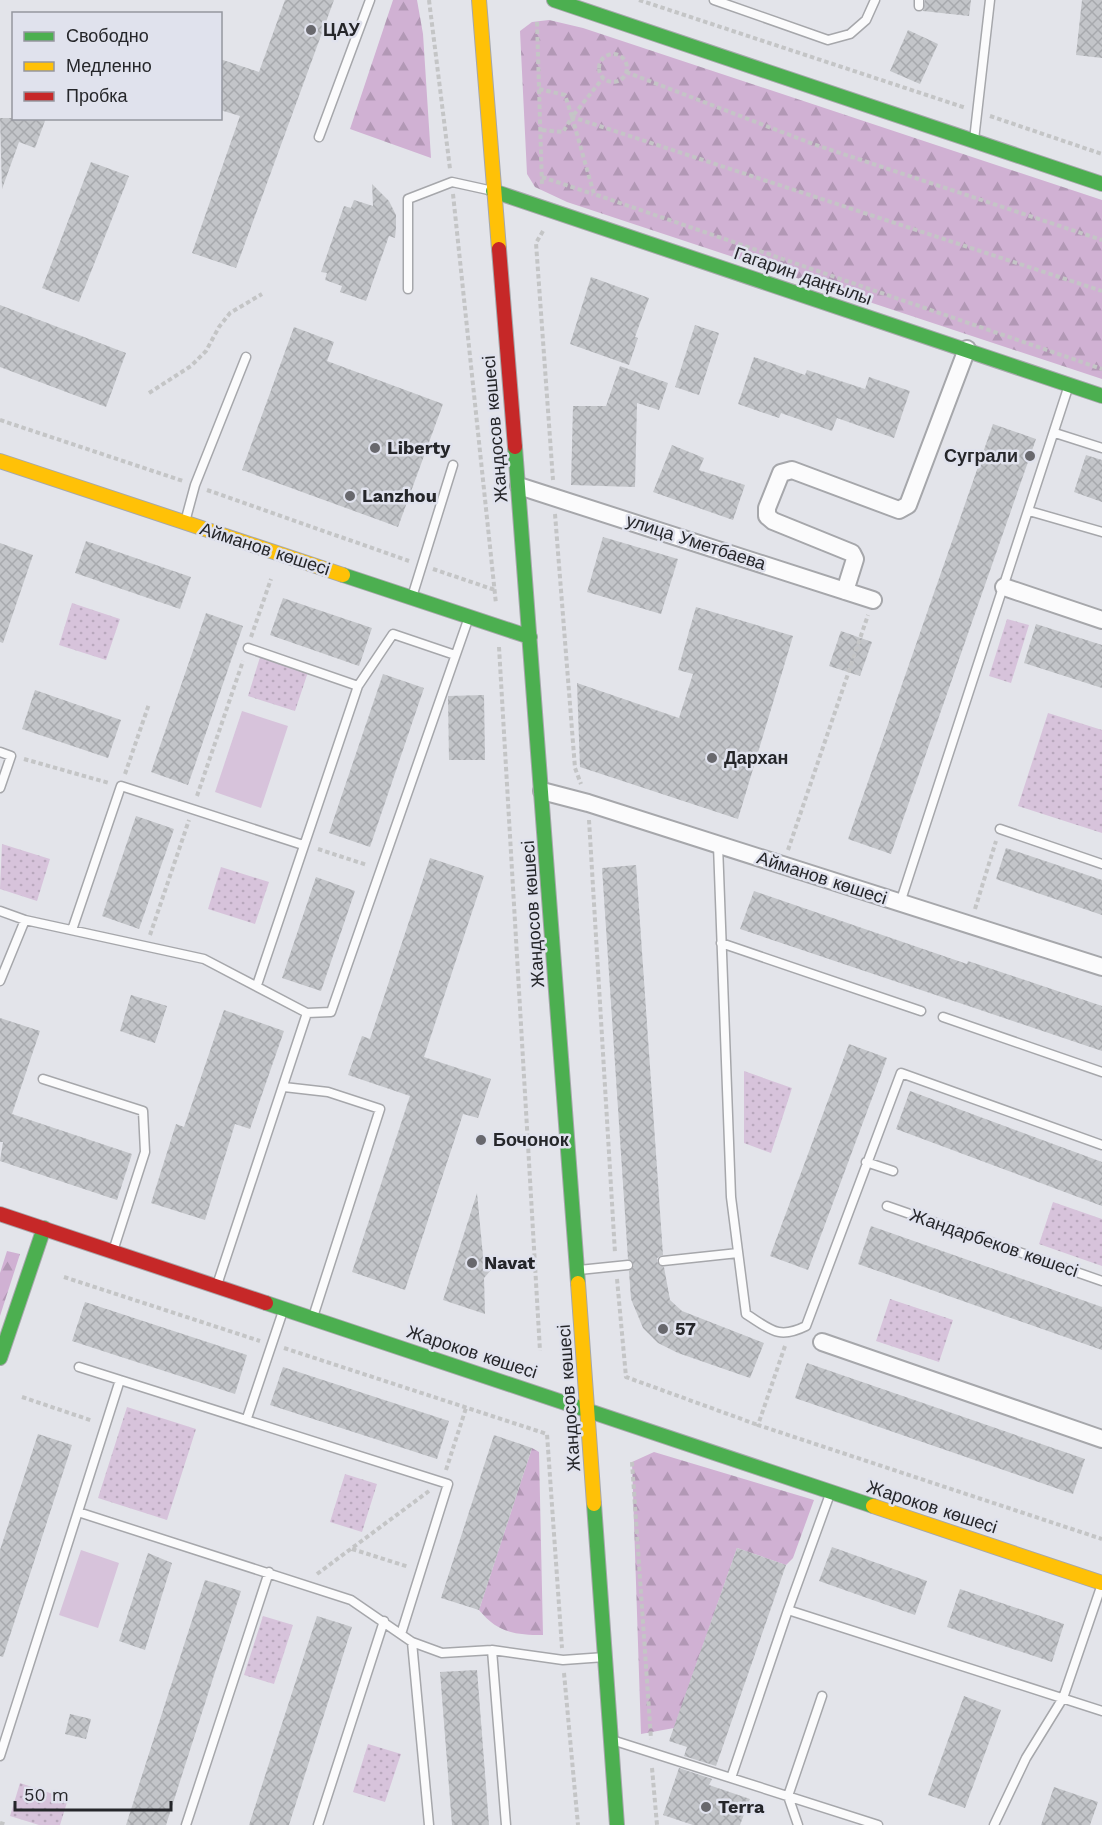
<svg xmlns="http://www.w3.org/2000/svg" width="1102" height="1825" viewBox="0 0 1102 1825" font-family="'Work Sans',sans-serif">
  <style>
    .green { fill: #d7c3db }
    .forest { fill: url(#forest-firs) }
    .park { fill: url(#park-dots) }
    .building { fill: url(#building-cross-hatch) }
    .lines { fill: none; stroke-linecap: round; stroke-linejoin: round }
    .lane-casing { stroke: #a6a7ab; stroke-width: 11 }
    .street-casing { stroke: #a6a7ab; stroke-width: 20 }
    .fast-casing { stroke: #a6a7ab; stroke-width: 16 }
    .slow-casing { stroke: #a6a7ab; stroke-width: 16 }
    .jam-casing { stroke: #a6a7ab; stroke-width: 16 }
    .path { stroke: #c4c5c6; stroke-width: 4; stroke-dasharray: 4.5 3; stroke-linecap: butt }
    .lane { stroke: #fbfbfc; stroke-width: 8 }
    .street { stroke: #fbfbfc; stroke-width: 16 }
    .fast { stroke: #4caf50; stroke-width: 14 }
    .slow { stroke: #ffc107; stroke-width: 14 }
    .jam { stroke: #c62828; stroke-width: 14 }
    .poi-dot { fill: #68686d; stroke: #e0e2ed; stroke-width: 2 }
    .labels { text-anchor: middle; stroke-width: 5; stroke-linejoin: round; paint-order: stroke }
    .poi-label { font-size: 18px; font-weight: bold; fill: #25262a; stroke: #e0e2ed; text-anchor: start }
    .street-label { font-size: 18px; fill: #25262a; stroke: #e0e2ed }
  </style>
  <defs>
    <pattern id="forest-firs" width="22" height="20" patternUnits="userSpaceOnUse" patternTransform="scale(1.5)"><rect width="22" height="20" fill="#d0b1d3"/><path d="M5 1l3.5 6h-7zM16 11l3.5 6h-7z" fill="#b298b5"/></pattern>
    <pattern id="park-dots" width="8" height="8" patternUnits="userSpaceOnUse" patternTransform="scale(1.5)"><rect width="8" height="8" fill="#d7c3db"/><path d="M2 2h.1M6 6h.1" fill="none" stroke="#b8a7bc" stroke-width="1.8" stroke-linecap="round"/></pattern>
    <pattern id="building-cross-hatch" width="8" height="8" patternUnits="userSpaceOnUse" patternTransform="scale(1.5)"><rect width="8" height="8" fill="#c3c5c9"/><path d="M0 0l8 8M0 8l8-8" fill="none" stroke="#a7a9ad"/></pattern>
  </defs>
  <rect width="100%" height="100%" fill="#e3e4ea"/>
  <!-- green -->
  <path class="green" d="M242 711 288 726 261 808 215 792Z
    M81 1550 119 1563 98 1628 59 1615Z"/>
  <!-- forest -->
  <path class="forest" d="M393 0H417L423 34 431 158 350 129Z
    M549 20 583 28 1102 200V379L567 202 535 187 527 174 520 31 532 22Z
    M7 1251 20 1254 0 1316V1273Z
    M532 1448 539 1452 543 1635C515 1635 498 1633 479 1610Z
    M654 1452 814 1500 793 1558 786 1565 737 1548 674 1728 641 1734 632 1462Z"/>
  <!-- park -->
  <path class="park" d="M72 603 120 619 106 660 59 645Z
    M1007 619 1029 625 1011 683 989 676Z
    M261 654 309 669 295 711 248 696Z
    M1048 713 1102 730V833L1018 806Z
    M2 844 50 859 37 901 0 889Z
    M221 867 269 882 255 924 208 909Z
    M744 1071 792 1088 771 1153 744 1143Z
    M1053 1202 1102 1219V1266L1039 1244Z
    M890 1299 953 1320 939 1362 876 1341Z
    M127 1407 196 1429 167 1520 98 1498Z
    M345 1474 377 1484 362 1532 330 1522Z
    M263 1616 293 1625 274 1684 244 1675Z
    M368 1744 401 1754 385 1802 353 1792Z
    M20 1783 68 1799 60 1825H39L10 1816Z"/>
  <!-- building -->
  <path class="building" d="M285 0H334L236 268 192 253 240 116 220 110V59L259 72Z
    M925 0H971L969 16 923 11Z
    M1082 0H1102V58L1076 55Z
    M908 30 938 44 920 84 890 71Z
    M0 118H46L35 148 19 142 2 189Z
    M91 162 129 176 79 302 42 288Z
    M372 184 389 201 396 215V227L395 238 389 236 366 301 340 292 342 286 325 280 327 273 321 272 344 206 351 208 354 200 373 206Z
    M591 277 649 298 635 337 638 338 629 365 570 344Z
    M0 305 126 353 106 407 0 367Z
    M695 325 719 333 699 395 675 387Z
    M294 327 334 342 327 361 443 404 398 527 242 470Z
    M754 357 805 375 807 370 865 389 869 377 910 391 894 438 837 418 832 431 781 413 779 418 738 404Z
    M620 366 668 383 659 410 637 403 635 487 571 485 573 406H606Z
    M993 424 1036 439 891 854 848 839Z
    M672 445 704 458 699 470 745 485 733 520 653 492Z
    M1086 455 1102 460V502L1074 492Z
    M603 537 678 559 661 614 587 592Z
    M86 541 191 577 180 609 75 573Z
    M0 543 33 555 3 643 0 642Z
    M283 598 372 628 359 666 270 635Z
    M696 607 793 636 738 819 580 767 577 683 679 718 693 674 678 670Z
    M206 613 243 626 188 785 151 772Z
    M1036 624 1102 645V688L1024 663Z
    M841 631 872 642 860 676 829 666Z
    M383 674 424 688 370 847 329 833Z
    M35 690 121 720 108 758 22 729Z
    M484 695 485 760H449L448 696Z
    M136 816 174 829 139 929 102 916Z
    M1006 848 1102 880V915L996 879Z
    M430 858 484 876 424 1057 491 1079 478 1118 463 1114 405 1290 352 1272 410 1096 348 1075 362 1036 370 1039Z
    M636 865 663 1255 657 1258V1262L664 1267 670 1300 682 1311 764 1343 750 1378 678 1353 658 1343 643 1328 631 1299 629 1271 634 1265 628 1259 602 868Z
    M316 877 355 891 321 991 282 978Z
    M754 891 967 964 968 961 1102 1006V1051L740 929Z
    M131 995 167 1006 155 1043 120 1031Z
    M224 1010 284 1031 250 1129 235 1124 205 1220 151 1203 176 1124 184 1127Z
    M0 1018 40 1031 12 1114 132 1154 117 1200 0 1161 3 1142H0Z
    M849 1044 887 1058 808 1270 770 1256Z
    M910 1091 1102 1162V1206L896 1129Z
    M477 1193 483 1256 490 1265 491 1270 484 1278 485 1314 443 1300Z
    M871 1226 1102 1307V1350L858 1264Z
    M85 1302 247 1355 235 1394 72 1341Z
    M807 1363 1085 1459 1073 1494 795 1398Z
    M283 1367 449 1421 437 1459 270 1405Z
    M38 1434 72 1445 3 1657 0 1656V1550Z
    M494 1435 532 1448 479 1610 441 1598Z
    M832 1547 927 1581 915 1615 819 1581Z
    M737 1548 786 1565 716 1766 684 1756 687 1747 669 1741Z
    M148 1553 172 1563 145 1650 119 1641Z
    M205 1580 241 1591 166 1825H126Z
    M960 1589 1064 1624 1052 1662 947 1627Z
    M317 1616 352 1627 289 1825H249Z
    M477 1670 489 1825H452L440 1672Z
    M964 1696 1001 1710 965 1808 928 1795Z
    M70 1714 91 1719 86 1739 65 1734Z
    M679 1768 712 1779 709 1785 750 1799 740 1825H693L663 1815Z
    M1054 1787 1098 1802 1090 1825H1041Z"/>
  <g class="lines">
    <defs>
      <path id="lane" d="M714 0 828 40 850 34 866 20 875 0
        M919 6V0
        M319 137 370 0
        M974 140 990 0
        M408 289V199L452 182 493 191
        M1055 433 1102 448
        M1029 511 1102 532
        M185 522 195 485 246 357
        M412 597 453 465
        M248 648 358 686
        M0 752 11 756 0 788
        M1000 829 1102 864
        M718 845 731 1197 746 1314C770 1329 778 1340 806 1326L901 1073 1102 1145
        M900 903 1069 385
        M0 911 25 920 204 959 307 1013
        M72 930 121 786 303 845
        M721 943 921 1011
        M0 981 25 920
        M257 985 358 686 393 634 455 655
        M943 1017 1102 1072
        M43 1079 143 1111 145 1152 113 1251
        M284 1087 328 1092 380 1109 313 1317
        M866 1162 893 1171
        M887 1206 1102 1281
        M663 1261 738 1253
        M579 1270 628 1265
        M217 1285 307 1013 331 1012 469 617
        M79 1367 448 1484 401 1634
        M247 1418 283 1311
        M830 1494 788 1610 1102 1711
        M78 1512 351 1600 412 1642 442 1653 492 1650 563 1660 605 1657
        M412 1642 429 1825
        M492 1650 506 1825
        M612 1740 878 1825
        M0 1756 120 1380
        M731 1778 788 1610
        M186 1825 269 1572
        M318 1825 384 1621
        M798 1825 788 1796 822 1696
        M994 1825 1026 1758 1063 1698 1102 1584"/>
      <path id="street" d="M519 486 873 600
        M1004 587 1102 620
        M845 591 855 559 852 553 773 521 767 516V508L781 473 792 470 899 510 908 505 967 349
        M542 791 588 803 1102 967
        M822 1342 1102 1439"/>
      <path id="fast" d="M554 0 1102 184
        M493 191 1102 396
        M515 447 578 1283
        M343 575 530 637
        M266 1303 873 1506
        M0 1358 44 1228
        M594 1504 617 1825"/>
      <path id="slow" d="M479 0 499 249
        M0 461 343 575
        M578 1283 594 1504
        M873 1506 1102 1583"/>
      <path id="jam" d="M499 249 515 447
        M0 1214 266 1303"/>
    </defs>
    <!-- lane casing -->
    <use href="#lane" class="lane-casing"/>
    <!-- street casing -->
    <use href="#street" class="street-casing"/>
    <!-- fast casing -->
    <use href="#fast" class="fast-casing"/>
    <!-- slow casing -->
    <use href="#slow" class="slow-casing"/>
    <!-- jam casing -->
    <use href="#jam" class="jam-casing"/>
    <!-- path -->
    <path class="path" d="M429 0 450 169
      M639 0 966 108
      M537 22 542 186
      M599 68a14 14 0 1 1 28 0a14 14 0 1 1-28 0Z
      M626 72 813 144 1102 240
      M539 89 565 95 572 117 603 78
      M990 116 1102 154
      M572 117 594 194 1102 369
      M542 130 563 132 572 117 1102 291
      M542 177 593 194
      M453 194 496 604
      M543 231 536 243 553 480
      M149 393 191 366 206 351 219 327 230 313 262 294
      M0 420 183 481
      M207 490 409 561
      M555 514 575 768 581 784
      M433 569 495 590
      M251 637 271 579
      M499 647 540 1351
      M24 759 109 783
      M125 774 149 704
      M197 796 243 661
      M589 820 615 1253
      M318 849 367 865
      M788 850 868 615
      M975 909 996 841
      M150 935 189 820
      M64 1277 260 1341
      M617 1279 626 1377 758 1425
      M785 1346 758 1425 1102 1539
      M284 1348 547 1434 562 1648
      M22 1397 93 1421
      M632 1462 651 1739
      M446 1470 466 1408
      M352 1549 409 1567
      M317 1574 429 1491
      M564 1673 578 1825
      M652 1768 657 1825
      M0 1823 7 1825"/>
    <!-- lane -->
    <use href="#lane" class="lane"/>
    <!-- street -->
    <use href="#street" class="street"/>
    <!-- fast -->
    <use href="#fast" class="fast"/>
    <!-- slow -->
    <use href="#slow" class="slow"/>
    <!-- jam -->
    <use href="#jam" class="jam"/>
  </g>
  <!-- markers -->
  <g class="poi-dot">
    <circle cx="311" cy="30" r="6"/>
    <circle cx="375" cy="448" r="6"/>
    <circle cx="1030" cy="456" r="6"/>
    <circle cx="350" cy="496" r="6"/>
    <circle cx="712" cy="758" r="6"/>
    <circle cx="481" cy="1140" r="6"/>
    <circle cx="472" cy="1263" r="6"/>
    <circle cx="663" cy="1329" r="6"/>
    <circle cx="706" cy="1807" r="6"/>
  </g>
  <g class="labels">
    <!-- poi labels -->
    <g class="poi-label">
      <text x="323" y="36">ЦАУ</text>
      <text x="387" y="454">Liberty</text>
      <text x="1018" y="462" text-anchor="end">Суграли</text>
      <text x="362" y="502">Lanzhou</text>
      <text x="724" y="764">Дархан</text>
      <text x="493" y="1146">Бочонок</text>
      <text x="484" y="1269">Navat</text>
      <text x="675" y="1335">57</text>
      <text x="718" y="1813">Terra</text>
    </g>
    <!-- street labels -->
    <g class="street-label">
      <text transform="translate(803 276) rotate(19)" y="6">Гагарин даңғылы</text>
      <text transform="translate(495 429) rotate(-95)" y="6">Жандосов көшесі</text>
      <text transform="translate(696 542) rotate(18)" y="6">улица Уметбаева</text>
      <text transform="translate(265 549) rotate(18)" y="6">Айманов көшесі</text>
      <text transform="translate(822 878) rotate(18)" y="6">Айманов көшесі</text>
      <text transform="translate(533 914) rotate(-94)" y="6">Жандосов көшесі</text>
      <text transform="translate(994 1243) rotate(19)" y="6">Жандарбеков көшесі</text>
      <text transform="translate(472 1352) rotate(18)" y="6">Жароков көшесі</text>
      <text transform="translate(569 1398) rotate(-94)" y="6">Жандосов көшесі</text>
      <text transform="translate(932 1507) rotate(18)" y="6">Жароков көшесі</text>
    </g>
  </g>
  <!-- legend -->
  <rect x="12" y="12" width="210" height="108" fill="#e0e2ed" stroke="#95979f" stroke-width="1.5"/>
  <rect x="24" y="32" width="30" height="9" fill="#4caf50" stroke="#95979f" stroke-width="1.5"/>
  <text x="66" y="42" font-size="18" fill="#25262a">Свободно</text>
  <rect x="24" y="62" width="30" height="9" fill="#ffc107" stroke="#95979f" stroke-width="1.5"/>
  <text x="66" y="72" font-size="18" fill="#25262a">Медленно</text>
  <rect x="24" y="92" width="30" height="9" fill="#c62828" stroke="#95979f" stroke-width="1.5"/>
  <text x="66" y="102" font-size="18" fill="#25262a">Пробка</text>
  <!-- scale -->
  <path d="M15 1801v9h156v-9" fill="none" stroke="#25262a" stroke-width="3"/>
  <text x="24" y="1801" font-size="18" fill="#25262a" stroke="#e0e2ed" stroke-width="4.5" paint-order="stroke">50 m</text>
</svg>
